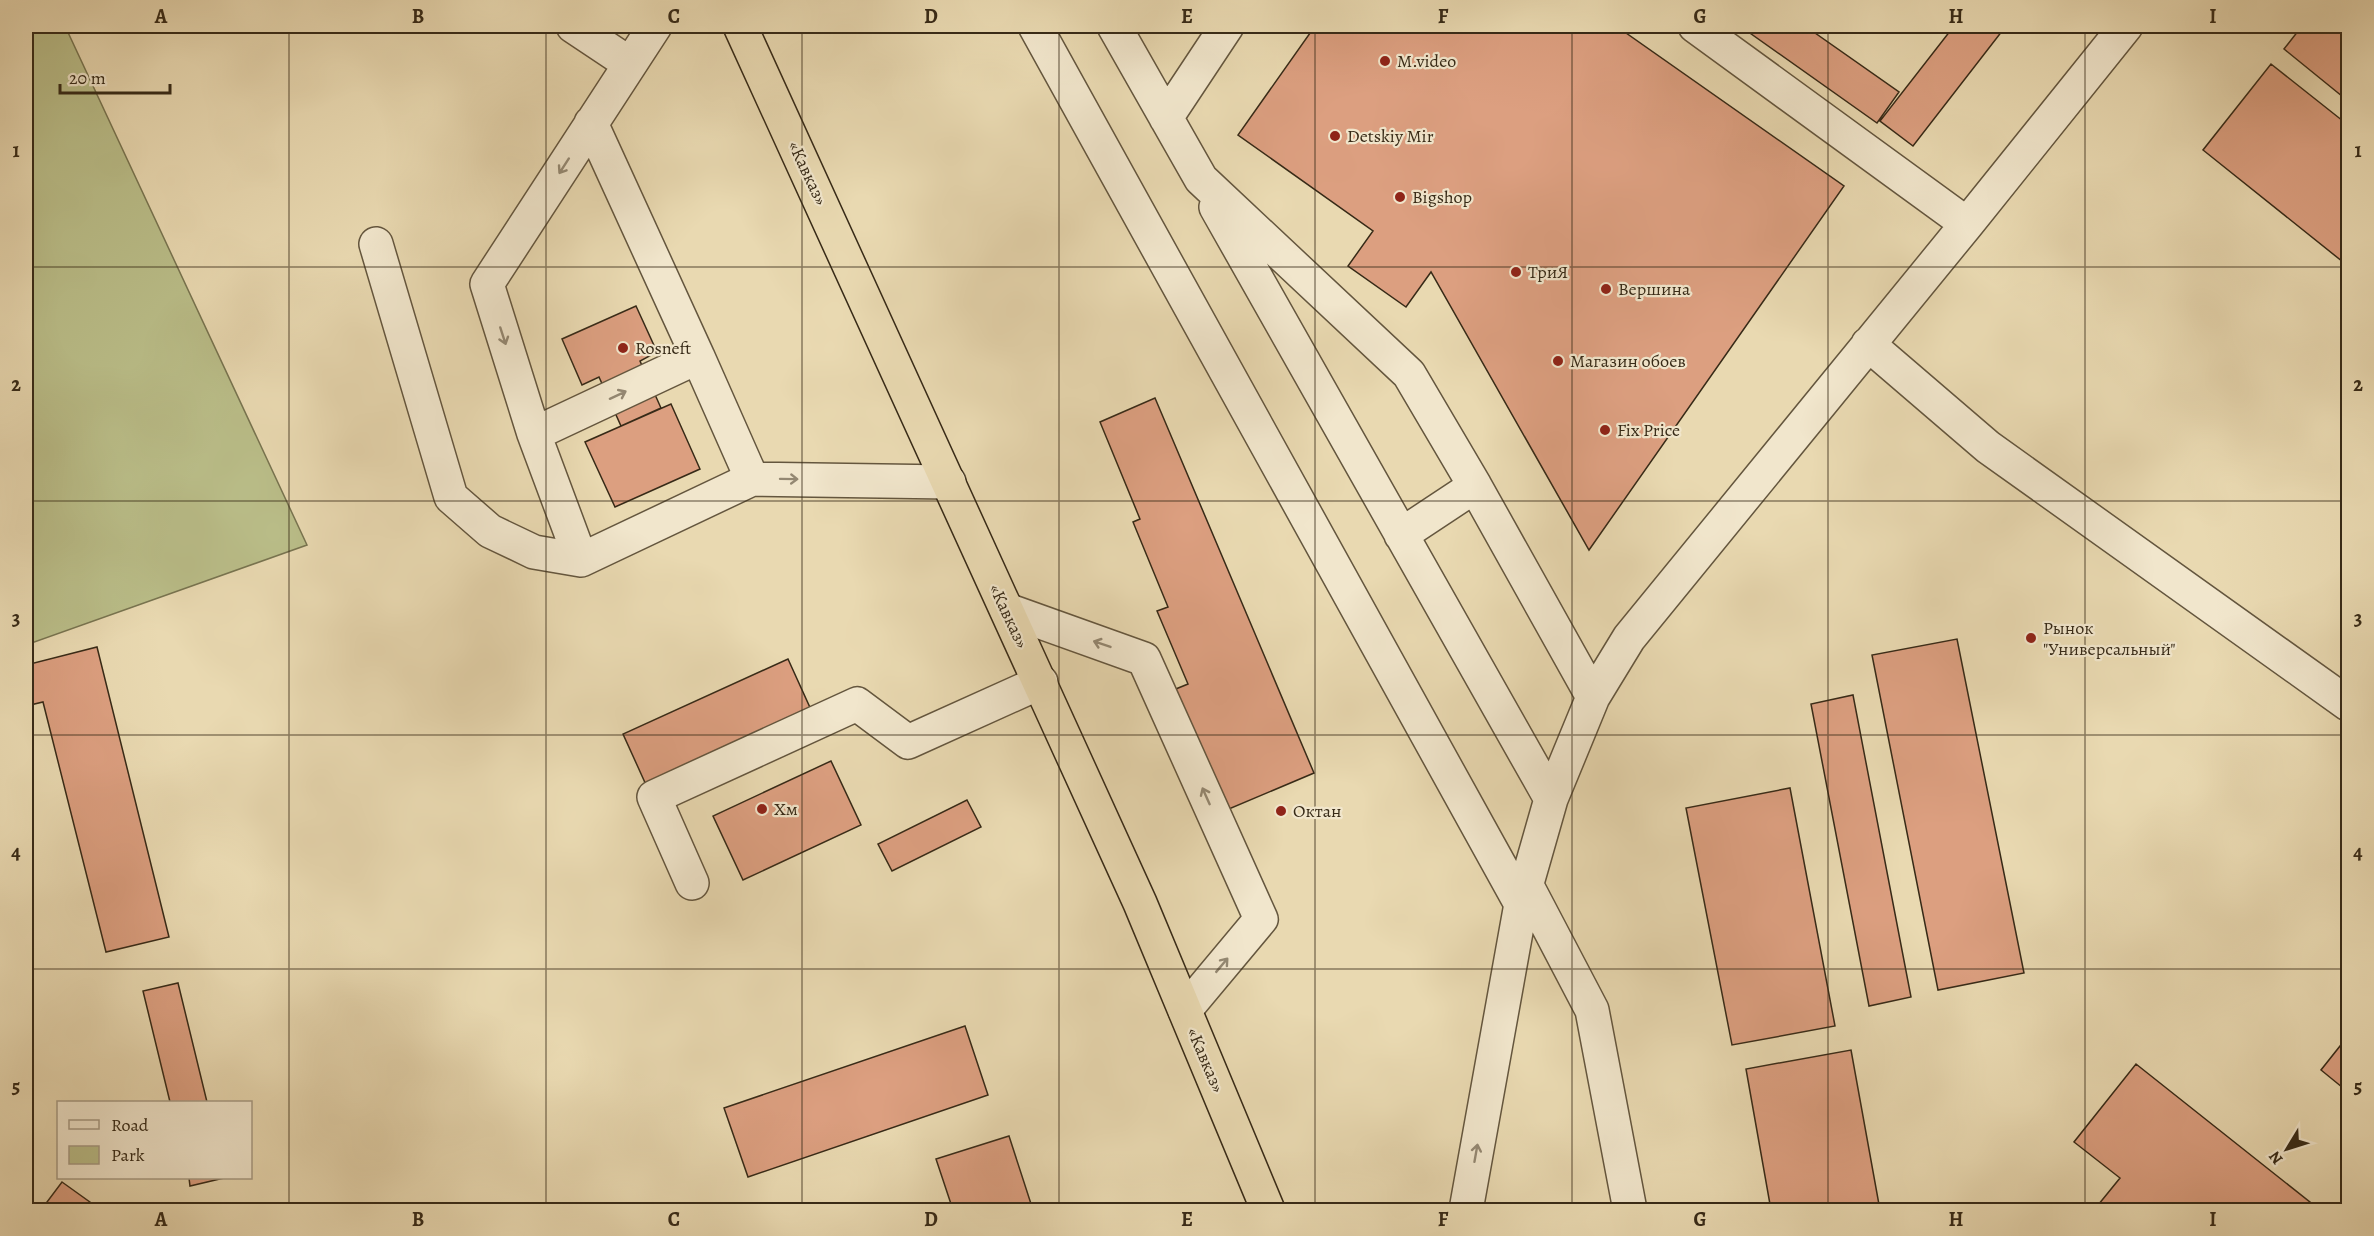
<svg xmlns="http://www.w3.org/2000/svg" width="2374" height="1236" viewBox="0 0 2374 1236" font-family="Alegreya,serif">
  <style>
    .green { fill: #babe89; stroke: #787450; stroke-width: 1.5 }
    .building { fill: #dc9f80; stroke: #372a17; stroke-width: 1.5 }
    .lines { fill: none; stroke-linecap: round; stroke-linejoin: round }
    .minor-casing { stroke: #64563e; stroke-width: 36 }
    .highway-casing { stroke: #372a17; stroke-width: 36 }
    .minor { stroke: #f1e6cc; stroke-width: 33 }
    .highway { stroke: #e9d9b1; stroke-width: 33 }
    .oneway { stroke: #948872 }
    .grid { fill: none; stroke: #372a17; stroke-width: 1.5; stroke-opacity: 0.55 }
    .poi-dot { fill: #8f2418; stroke: #f1e6cc; stroke-width: 2 }
    .labels { text-anchor: middle; stroke-width: 4.5; stroke-linejoin: round; paint-order: stroke }
    .poi-label { font-size: 18px; fill: #372a17; stroke: #f1e6cc; text-anchor: start }
    .street-label { font-size: 18px; fill: #372a17; stroke: #f1e6cc }
    .neatline { fill: none; stroke: #372a17; stroke-width: 2 }
    .grid-label { font-size: 20px; text-anchor: middle; font-weight: bold; fill: #372a17 }
  </style>
  <rect width="100%" height="100%" fill="#e9d9b1"/>
  <filter id="stains"><feTurbulence type="fractalNoise" baseFrequency=".00333" numOctaves="4"/><feColorMatrix values="0 0 0 0 .2 0 0 0 0 .09 0 0 0 0 .02 0 0 0 .5 -.17"/></filter>
  <radialGradient id="worn" r=".72"><stop offset=".6" stop-color="#630" stop-opacity="0"/><stop offset="1" stop-color="#630" stop-opacity=".3"/></radialGradient>
  <!-- green -->
  <path class="green" d="M26 26H65L307 545 26 645Z"/>
  <!-- building -->
  <path class="building" d="M1315 26H1616L1844 186 1589 550 1431 272 1406 307 1348 266 1373 231 1238 135Z
    M1740 26H1805L1899 92 1877 123Z
    M1954 26H2006L1913 146 1880 121Z
    M2302 26H2348V101L2284 49Z
    M2271 64 2348 125V266L2203 150Z
    M636 306 657 352 640 361 661 408 621 426 599 377 582 385 562 339Z
    M1155 398 1314 773 1217 814 1166 693 1188 684 1157 611 1168 607 1133 522 1140 519 1100 422Z
    M671 404 700 469 615 507 585 442Z
    M1957 639 2024 973 1938 990 1872 655Z
    M97 647 169 937 106 952 43 702 26 706V665Z
    M788 659 812 712 647 787 623 734Z
    M1853 695 1911 997 1869 1006 1811 704Z
    M831 761 861 825 743 880 713 816Z
    M1790 788 1835 1026 1732 1045 1686 808Z
    M967 800 981 827 892 871 878 844Z
    M178 983 207 1102H170L143 991Z
    M965 1026 988 1095 748 1177 724 1108Z
    M2348 1036V1092L2321 1070Z
    M1851 1050 1880 1210H1771L1746 1069Z
    M2136 1064 2320 1210H2094L2120 1178 2074 1142Z
    M1009 1136 1033 1210H953L936 1159Z
    M189 1178H224L190 1186Z
    M62 1182 101 1210H41Z"/>
  <g class="lines">
    <defs>
      <path id="minor" d="M573 26 630 64
        M655 26 487 284 534 434 698 357 752 479 949 482
        M1035 26 1521 904
        M1114 26 1201 179 1409 374 1475 486 1593 697
        M1695 26 1967 224
        M1166 118 1227 26
        M591 123 698 357
        M1216 207 1551 799
        M376 244 451 497 490 531 534 552 581 560 752 479
        M1868 344 1988 447 2348 704
        M534 434 581 560
        M1401 535 1475 486
        M1007 610 1144 659 1261 919 1185 1010
        M692 883 654 797 857 704 908 742 1041 682
        M1527 886 1592 1010 1630 1210
        M1466 1210 1521 904 1551 799 1593 697 1629 638 1967 224 2126 26"/>
      <path id="highway" d="M740 26 1140 903 1268 1210"/>
    </defs>
    <!-- minor casing -->
    <use href="#minor" class="minor-casing"/>
    <!-- highway casing -->
    <use href="#highway" class="highway-casing"/>
    <!-- minor -->
    <use href="#minor" class="minor"/>
    <!-- highway -->
    <use href="#highway" class="highway"/>
  </g>
  <!-- one-way arrows -->
  <defs><path id="oneway-shaft" d="M-6 0H5M1.5-3L5.5 0L1.5 3" fill="none" stroke-width="1.6" stroke-linecap="round" stroke-linejoin="round" transform="scale(1.5)"/></defs>
  <g class="oneway">
    <use href="#oneway-shaft" transform="translate(564 166) rotate(123)"/>
    <use href="#oneway-shaft" transform="translate(503 336) rotate(72)"/>
    <use href="#oneway-shaft" transform="translate(618 395) rotate(-25)"/>
    <use href="#oneway-shaft" transform="translate(789 479) rotate(1)"/>
    <use href="#oneway-shaft" transform="translate(1102 644) rotate(-161)"/>
    <use href="#oneway-shaft" transform="translate(1206 796) rotate(-114)"/>
    <use href="#oneway-shaft" transform="translate(1222 965) rotate(-50)"/>
    <use href="#oneway-shaft" transform="translate(1476 1153) rotate(-80)"/>
  </g>
  <!-- grid -->
  <path class="grid" d="M289 26V1210M546 26V1210M802 26V1210M1059 26V1210M1315 26V1210M1572 26V1210M1828 26V1210M2085 26V1210M26 267H2348M26 501H2348M26 735H2348M26 969H2348"/>
  <!-- markers -->
  <g class="poi-dot">
    <circle cx="1385" cy="61" r="6"/>
    <circle cx="1335" cy="136" r="6"/>
    <circle cx="1400" cy="197" r="6"/>
    <circle cx="1516" cy="272" r="6"/>
    <circle cx="1606" cy="289" r="6"/>
    <circle cx="623" cy="348" r="6"/>
    <circle cx="1558" cy="361" r="6"/>
    <circle cx="1605" cy="430" r="6"/>
    <circle cx="2031" cy="638" r="6"/>
    <circle cx="762" cy="809" r="6"/>
    <circle cx="1281" cy="811" r="6"/>
  </g>
  <g class="labels">
    <!-- poi labels -->
    <g class="poi-label">
      <text x="1397" y="67">M.video</text>
      <text x="1347" y="142">Detskiy Mir</text>
      <text x="1412" y="203">Bigshop</text>
      <text x="1528" y="278">ТриЯ</text>
      <text x="1618" y="295">Вершина</text>
      <text x="635" y="354">Rosneft</text>
      <text x="1570" y="367">Магазин обоев</text>
      <text x="1617" y="436">Fix Price</text>
      <text x="2043" y="634">Рынок<tspan x="2043" dy="21">"Универсальный"</tspan></text>
      <text x="774" y="815">Хм</text>
      <text x="1293" y="817">Октан</text>
    </g>
    <!-- street labels -->
    <g class="street-label">
      <text transform="translate(808 173) rotate(65)" y="6">«Кавказ»</text>
      <text transform="translate(1009 616) rotate(65)" y="6">«Кавказ»</text>
      <text transform="translate(1206 1060) rotate(67)" y="6">«Кавказ»</text>
    </g>
  </g>
  <!-- margin -->
  <rect width="2374" height="1236" fill="none" stroke="#e9d9b1" stroke-width="66"/>
  <!-- legend -->
  <rect x="57" y="1101" width="195" height="78" fill="#f1e6cc" stroke="#a79b84" stroke-width="1.5"/>
  <rect x="69" y="1120" width="30" height="9" fill="#f1e6cc" stroke="#a79b84" stroke-width="1.5"/>
  <text x="111" y="1131" font-size="18" fill="#372a17">Road</text>
  <rect x="69" y="1146" width="30" height="18" fill="#babe89" stroke="#a79b84" stroke-width="1.5"/>
  <text x="111" y="1161" font-size="18" fill="#372a17">Park</text>
  <!-- north arrow -->
  <g transform="translate(2287 1149) rotate(232)" stroke="#f1e6cc" stroke-width="4.5" paint-order="stroke">
  <path d="M0-4.5L10 22L0 15L-10 22Z" fill="#372a17"/>
  <text y="-9" font-size="16" font-weight="bold" text-anchor="middle" fill="#372a17">N</text>
  </g>
  <!-- scale -->
  <path d="M60 84v9h110v-9" fill="none" stroke="#372a17" stroke-width="3"/>
  <text x="69" y="84" font-size="18" fill="#372a17" stroke="#f1e6cc" stroke-width="4.5" paint-order="stroke">20 m</text>
  <rect x="33" y="33" width="2308" height="1170" class="neatline"/>
  <g class="grid-label">
    <text x="161" y="23">A</text>
    <text x="418" y="23">B</text>
    <text x="674" y="23">C</text>
    <text x="931" y="23">D</text>
    <text x="1187" y="23">E</text>
    <text x="1443" y="23">F</text>
    <text x="1700" y="23">G</text>
    <text x="1956" y="23">H</text>
    <text x="2213" y="23">I</text>
    <text x="16" y="157">1</text>
    <text x="2358" y="157">1</text>
    <text x="16" y="391">2</text>
    <text x="2358" y="391">2</text>
    <text x="16" y="625">3</text>
    <text x="2358" y="625">3</text>
    <text x="16" y="859">4</text>
    <text x="2358" y="859">4</text>
    <text x="16" y="1093">5</text>
    <text x="2358" y="1093">5</text>
    <text x="161" y="1226">A</text>
    <text x="418" y="1226">B</text>
    <text x="674" y="1226">C</text>
    <text x="931" y="1226">D</text>
    <text x="1187" y="1226">E</text>
    <text x="1443" y="1226">F</text>
    <text x="1700" y="1226">G</text>
    <text x="1956" y="1226">H</text>
    <text x="2213" y="1226">I</text>
  </g>
  <rect width="100%" height="100%" filter="url(#stains)"/>
  <rect width="100%" height="100%" fill="url(#worn)"/>
</svg>
